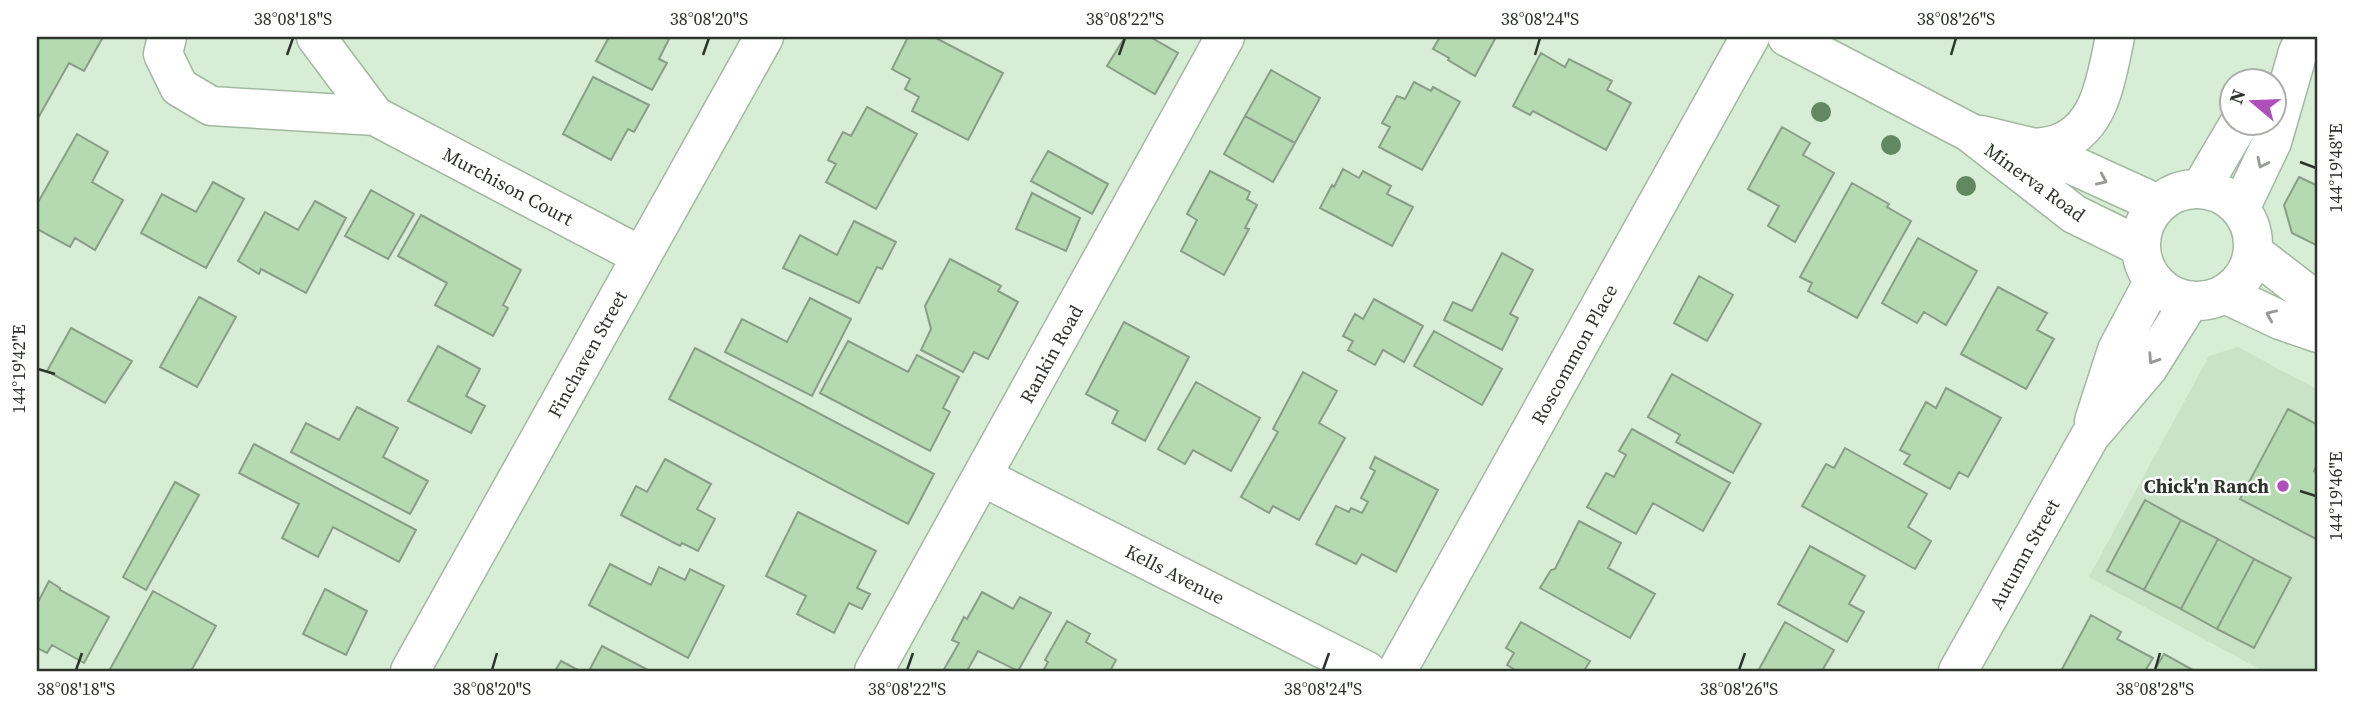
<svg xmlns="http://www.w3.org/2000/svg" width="2355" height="708" viewBox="0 0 2355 708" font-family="'Source Serif 4',serif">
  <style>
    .built { fill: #c8e3c5 }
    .building { fill: #b5dab1; stroke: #899d87; stroke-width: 2 }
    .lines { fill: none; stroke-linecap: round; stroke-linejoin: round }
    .minor-casing { stroke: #a3b8a1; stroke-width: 41 }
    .minor { stroke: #fff; stroke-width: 38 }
    .tree { fill: #618860 }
    .oneway { stroke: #969a95 }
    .ticks { fill: none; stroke: #2c342b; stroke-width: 2.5 }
    .poi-dot { fill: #ae50ba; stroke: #fff; stroke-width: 2.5 }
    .labels { text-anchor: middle; stroke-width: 5; stroke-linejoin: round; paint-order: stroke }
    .street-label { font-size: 19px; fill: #2c342b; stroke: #fff }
    .poi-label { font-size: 19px; font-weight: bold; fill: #2c342b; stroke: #fff; text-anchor: end }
    .neatline { fill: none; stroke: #2c342b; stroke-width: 2.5 }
    .ticks-label { font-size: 18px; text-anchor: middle; fill: #2c342b }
  </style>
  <rect width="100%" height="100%" fill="#d7edd5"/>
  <!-- built -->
  <path class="built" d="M2238 347 2318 390V671H2263L2089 577 2209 356Z"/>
  <!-- building -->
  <path class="building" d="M37 37H103L84 71 69 63 37 120Z
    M609 37H670L659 59 667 63 652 90 596 61Z
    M908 37H934L1003 73 968 140 912 111 919 97 905 89 910 79 892 69Z
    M1125 37H1150L1178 53 1155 94 1107 66Z
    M1440 37H1496L1475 76 1448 60 1449 58 1433 49Z
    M1541 53 1565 67 1569 59 1612 81 1607 90 1631 103 1606 150 1533 111 1530 115 1513 106Z
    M1271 70 1320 98 1295 143 1245 116Z
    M593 77 649 105 634 132 628 129 611 160 563 134Z
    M1414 82 1431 91 1433 87 1460 102 1422 170 1379 147 1390 127 1382 123 1397 96 1405 99Z
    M867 107 917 134 876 209 826 182 836 164 828 160 843 132 851 136Z
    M1245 116 1295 143 1273 182 1224 154Z
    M1782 127 1810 143 1803 155 1834 173 1795 242 1768 226 1779 206 1748 189Z
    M77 134 108 152 92 182 123 200 95 250 75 238 70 247 37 229V204Z
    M1048 151 1108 184 1092 214 1031 181Z
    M1343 169 1359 178 1363 171 1391 186 1387 194 1413 207 1392 246 1320 208 1332 185 1334 187Z
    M1210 171 1250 192 1247 199 1257 205 1245 228 1249 229 1224 275 1181 251 1197 220 1187 214Z
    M2299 177 2318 186V246L2292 233 2284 205Z
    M213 182 244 199 206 268 141 233 162 194 196 212Z
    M1852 183 1889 204 1887 207 1911 221 1857 318 1808 291 1812 283 1800 277Z
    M371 190 414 214 388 259 345 236Z
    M1032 193 1080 218 1066 251 1016 229Z
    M315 201 346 218 306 293 261 269 259 274 238 261 265 212 298 230Z
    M421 215 521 270 503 305 508 308 493 336 435 305 447 283 398 256Z
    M854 221 896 242 882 269 877 267 859 303 783 268 800 235 837 255Z
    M1918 238 1977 271 1946 325 1924 312 1917 323 1882 303Z
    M1502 253 1533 270 1510 314 1518 318 1502 350 1444 320 1453 302 1472 311Z
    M950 259 1001 286 998 291 1018 302 988 359 974 352 963 372 921 350 931 329 925 306Z
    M1699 276 1733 295 1707 341 1674 323Z
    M1998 287 2047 313 2037 330 2054 339 2026 389 1961 354Z
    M199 297 236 317 197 387 160 367Z
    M810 298 851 319 812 396 725 352 742 319 787 342Z
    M1374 299 1423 326 1404 362 1383 350 1375 365 1348 350 1353 341 1343 336 1355 314 1363 319Z
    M1124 322 1189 357 1145 441 1112 423 1118 411 1086 394Z
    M71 328 132 361 105 403 47 371Z
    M1434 331 1502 369 1482 405 1414 366Z
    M848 341 908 372 917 355 959 377 943 408 950 412 930 451 820 393Z
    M438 346 480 369 466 396 485 406 471 433 408 401Z
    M695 348 934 474 908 524 669 399Z
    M1303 372 1337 391 1319 423 1345 438 1299 520 1273 506 1269 513 1241 497 1278 432 1273 429Z
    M1672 374 1761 424 1733 473 1676 442 1680 435 1648 417Z
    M1196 382 1260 418 1231 471 1193 450 1185 464 1158 449Z
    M1946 388 2001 418 1968 477 1959 472 1950 489 1904 464 1910 455 1900 450 1926 402 1936 408Z
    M357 407 398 428 383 457 428 481 410 514 291 452 306 423 339 440Z
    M2288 409 2318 425V463L2314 471 2318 473V540L2240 499Z
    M1632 429 1730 483 1703 531 1653 503 1636 534 1587 507 1606 473 1614 477 1626 455 1619 451Z
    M254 444 416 530 399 562 333 527 318 557 282 538 299 504 239 473Z
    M1845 448 1927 494 1908 527 1931 541 1915 569 1802 506 1826 464 1834 468Z
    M1375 457 1438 490 1396 572 1362 554 1356 564 1316 544 1336 506 1349 512 1351 508 1362 513 1368 502 1361 498 1375 471 1370 468Z
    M665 459 711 484 697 509 715 519 698 551 682 543 680 546 621 515 636 486 647 492Z
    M175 482 199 495 146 590 123 577Z
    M2145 500 2181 520 2144 590 2107 571Z
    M798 512 876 551 857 588 870 594 862 609 849 603 834 633 797 614 806 596 766 576Z
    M2181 520 2218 539 2181 609 2144 590Z
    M1579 521 1621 543 1608 568 1655 594 1630 638 1540 588 1551 570 1555 569Z
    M2218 539 2254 559 2217 629 2181 609Z
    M1810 546 1865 576 1849 604 1864 612 1847 642 1778 604Z
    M2254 559 2291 578 2254 648 2217 629Z
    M610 564 651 585 659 567 685 580 690 569 724 586 688 658 589 605Z
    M49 581 60 588V590L109 617 84 663 52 645 47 653 37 648V604Z
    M325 589 367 611 346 655 303 634Z
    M153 591 216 626 191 671H109Z
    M982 592 1013 609 1020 597 1051 613 1018 671 978 651 967 671H943L959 643 952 640 964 617 967 619Z
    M2091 615 2121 632 2117 639 2153 658 2145 671H2061Z
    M1067 621 1090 634 1086 642 1116 660 1110 671H1043L1048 662 1045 660Z
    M1521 622 1590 661 1584 671H1517L1507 665 1514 653 1506 648Z
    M1785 622 1834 650 1822 671H1758Z
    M602 646 650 671H589Z
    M2164 654 2193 670 2192 671H2154Z
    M561 661 580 671H555Z"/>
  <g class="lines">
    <defs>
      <path id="minor" d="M167 37 163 54 179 87 211 106 375 116 641 256
        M316 37 375 116
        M1787 37 1969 132 2074 214 2141 247
        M1981 135 2035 148 2158 204
        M2035 148C2043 147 2054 146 2062 142 2102 125 2107 73 2115 37
        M2201 188 2240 122
        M2141 245a56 56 0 1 1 112 0a56 56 0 1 1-112 0Z
        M2240 209 2272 142 2298 52 2305 37
        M2253 252 2318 302
        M2225 294 2280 320 2318 333
        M2094 421 2117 350 2153 282
        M983 477 1367 671
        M410 671 764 37
        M874 671 1225 37
        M1397 671 1750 37
        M1958 671 2090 436 2148 368 2190 301"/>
    </defs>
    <!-- minor casing -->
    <use href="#minor" class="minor-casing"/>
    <!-- minor -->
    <use href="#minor" class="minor"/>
  </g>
  <!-- trees -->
  <g class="tree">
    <circle cx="1821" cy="112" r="10"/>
    <circle cx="1891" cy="145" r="10"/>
    <circle cx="1966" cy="186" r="10"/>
  </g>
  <!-- one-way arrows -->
  <defs><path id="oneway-chevron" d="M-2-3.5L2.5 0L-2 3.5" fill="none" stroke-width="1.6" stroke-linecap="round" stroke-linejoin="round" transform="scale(1.75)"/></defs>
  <g class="oneway">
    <use href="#oneway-chevron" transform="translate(2262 163) rotate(116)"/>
    <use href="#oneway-chevron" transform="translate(2102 180) rotate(24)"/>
    <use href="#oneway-chevron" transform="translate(2271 315) rotate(-156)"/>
    <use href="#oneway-chevron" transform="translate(2153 359) rotate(123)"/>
  </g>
  <!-- ticks -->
  <path class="ticks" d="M287 55 293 38M703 55 709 38M1119 55 1125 38M1535 55 1540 38M1951 55 1956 38M2300 162 2316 168M38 369 55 374M2300 491 2316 496M76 670 82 653M492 670 497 653M907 670 913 653M1323 670 1329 653M1739 670 1745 653M2155 670 2160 653"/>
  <!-- markers -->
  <circle class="poi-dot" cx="2283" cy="486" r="7"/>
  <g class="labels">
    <!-- street labels -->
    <g class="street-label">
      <text transform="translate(2035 182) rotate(36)" y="7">Minerva Road</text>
      <text transform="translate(508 186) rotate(28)" y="7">Murchison Court</text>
      <text transform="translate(587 354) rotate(-61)" y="7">Finchaven Street</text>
      <text transform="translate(1051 354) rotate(-61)" y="7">Rankin Road</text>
      <text transform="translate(1574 354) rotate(-61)" y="7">Roscommon Place</text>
      <text transform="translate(2024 554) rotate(-61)" y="7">Autumn Street</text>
      <text transform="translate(1175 574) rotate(27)" y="7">Kells Avenue</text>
    </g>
    <!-- poi labels -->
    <g class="poi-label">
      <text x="2269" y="493">Chick'n Ranch</text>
    </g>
  </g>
  <!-- border -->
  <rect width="2355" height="708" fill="none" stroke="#ffffff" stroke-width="77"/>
  <!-- north arrow -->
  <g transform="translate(2253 102) rotate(289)"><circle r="33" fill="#ffffff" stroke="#abaeaa" stroke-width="2"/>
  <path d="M0-5L12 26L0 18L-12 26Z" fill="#ae50ba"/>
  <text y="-10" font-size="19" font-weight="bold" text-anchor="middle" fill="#2c342b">N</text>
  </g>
  <rect x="38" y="38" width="2278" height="632" class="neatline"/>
  <g class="ticks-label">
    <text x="293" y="25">38°08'18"S</text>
    <text x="709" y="25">38°08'20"S</text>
    <text x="1125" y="25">38°08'22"S</text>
    <text x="1540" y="25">38°08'24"S</text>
    <text x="1956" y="25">38°08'26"S</text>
    <text transform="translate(2336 168) rotate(-90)" y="6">144°19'48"E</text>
    <text transform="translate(19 369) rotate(-90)" y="6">144°19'42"E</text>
    <text transform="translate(2336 496) rotate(-90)" y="6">144°19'46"E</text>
    <text x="76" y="695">38°08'18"S</text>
    <text x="492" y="695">38°08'20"S</text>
    <text x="907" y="695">38°08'22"S</text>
    <text x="1323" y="695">38°08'24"S</text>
    <text x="1739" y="695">38°08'26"S</text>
    <text x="2155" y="695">38°08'28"S</text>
  </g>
</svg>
